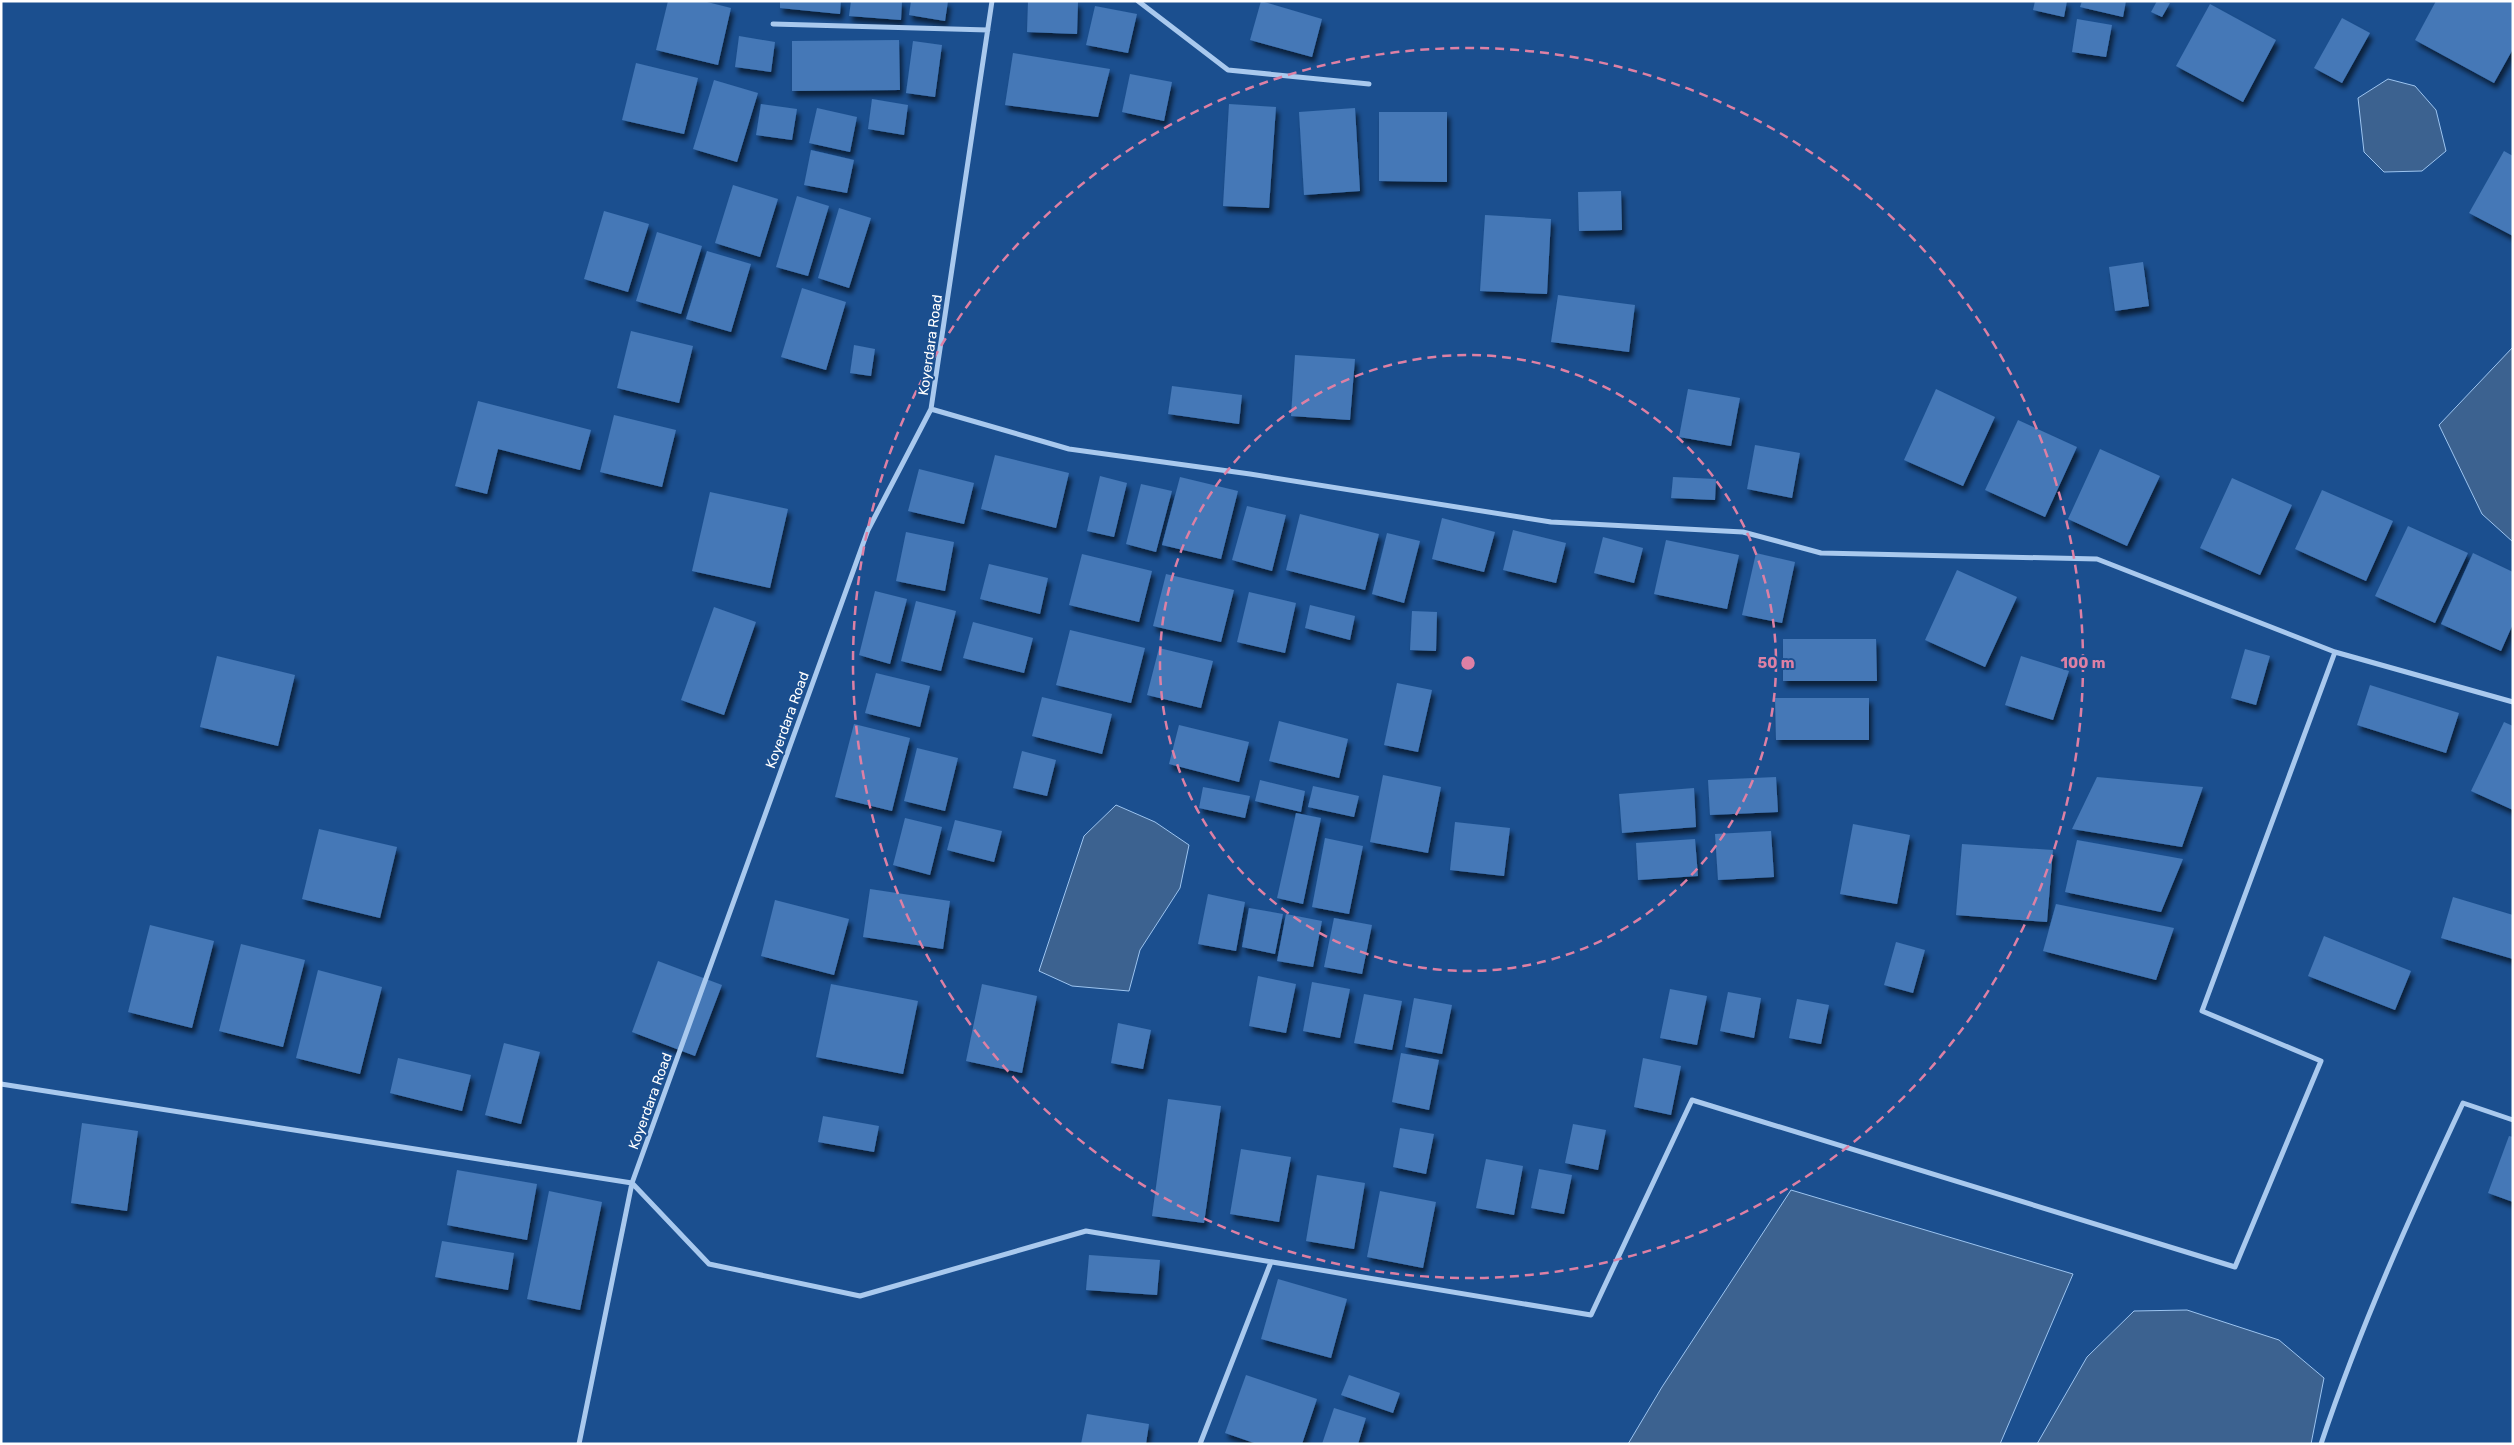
<svg xmlns="http://www.w3.org/2000/svg" width="2514" height="1445" viewBox="0 0 2514 1445" font-family="Rubik,sans-serif">
  <style>
    .water { fill: #3c6290; stroke: #9cc4f0 }
    .building { fill: #4478b7; filter: url(#shadow) }
    .lines { fill: none; stroke-linecap: round; stroke-linejoin: round }
    .street { stroke: #a9c9ee; stroke-width: 5 }
    .ring { fill: none; stroke: #dd80a5; stroke-width: 2.5; stroke-dasharray: 9 6 }
    .labels { text-anchor: middle; stroke-width: 4; stroke-linejoin: round; paint-order: stroke }
    .street-label { font-size: 14px; fill: #fff; stroke: #1b4f8f }
    .centre { fill: #dd80a5; stroke: #1b4f8f; stroke-width: 2.5 }
    .ring-label { font-size: 15px; text-anchor: middle; font-weight: bold; fill: #dd80a5; stroke: #1b4f8f; stroke-width: 4; stroke-linejoin: round; paint-order: stroke }
  </style>
  <defs>
    <filter id="shadow"><feDropShadow dx="3" dy="5.5" stdDeviation="2.5" flood-color="#0009"/></filter>
  </defs>
  <rect width="100%" height="100%" fill="#1b4f8f"/>
  <!-- water -->
  <path class="water" d="M2388 79 2415 86 2436 110 2446 151 2422 171 2384 172 2364 152 2358 98Z
    M2513 347V542L2482 514 2439 425Z
    M1116 805 1155 822 1189 845 1180 888 1140 950 1129 991 1072 986 1039 971 1084 836Z
    M1791 1190 2073 1274 2000 1444H1628L1662 1387Z
    M2187 1310 2279 1340 2324 1378 2311 1444H2037L2087 1357 2134 1311Z"/>
  <!-- building -->
  <path class="building" d="M668 1H703L731 8 718 65 656 50Z
    M780 1H841L840 14 780 8Z
    M851 1H902L901 20 849 16Z
    M911 1H948L945 21 909 15Z
    M1028 1 1078 2 1077 34 1027 32Z
    M1261 1 1322 19 1312 57 1250 40Z
    M2035 1H2067L2064 17 2033 10Z
    M2082 1H2126L2123 17 2080 7Z
    M2157 1 2170 3 2162 17 2151 12Z
    M2436 1H2513V49L2494 83 2415 40Z
    M2210 4 2276 40 2243 102 2176 66Z
    M1095 6 1137 14 1128 53 1086 45Z
    M2342 18 2370 33 2342 83 2314 68Z
    M2077 19 2112 25 2106 57 2072 52Z
    M739 36 775 42 771 72 735 67Z
    M899 40 900 90 792 91V41Z
    M913 41 942 45 935 97 906 93Z
    M1013 53 1110 69 1098 117 1005 105Z
    M636 63 698 78 684 134 622 120Z
    M1130 74 1172 82 1164 121 1122 112Z
    M714 80 758 93 737 162 693 149Z
    M872 99 908 105 904 135 868 129Z
    M761 104 797 109 792 140 756 135Z
    M1229 104 1276 107 1269 208 1223 206Z
    M817 108 857 117 850 152 809 143Z
    M1355 108 1360 191 1304 195 1299 112Z
    M1379 112H1447V182L1379 181Z
    M811 150 854 160 847 193 804 185Z
    M2504 151 2513 156V236L2469 213Z
    M733 185 778 199 760 257 715 243Z
    M1621 191 1622 230 1579 231 1578 192Z
    M797 196 829 206 808 276 776 267Z
    M839 208 871 218 849 288 818 278Z
    M604 211 649 224 628 292 584 279Z
    M1485 215 1551 219 1547 294 1480 291Z
    M657 232 702 246 681 314 636 301Z
    M707 251 751 264 731 332 686 319Z
    M2143 262 2149 306 2115 311 2109 267Z
    M802 288 846 302 826 370 781 357Z
    M1558 295 1635 305 1629 352 1551 342Z
    M631 331 693 346 679 403 617 388Z
    M854 345 875 349 871 376 850 373Z
    M1295 355 1355 359 1350 420 1291 416Z
    M1172 386 1242 395 1239 424 1168 414Z
    M1688 389 1740 398 1731 446 1679 437Z
    M1936 389 1995 417 1963 486 1904 460Z
    M478 401 591 430 580 470 498 449 487 494 455 486Z
    M614 415 676 430 662 487 600 472Z
    M2018 420 2077 447 2045 517 1985 490Z
    M1755 445 1800 453 1792 498 1747 489Z
    M2100 449 2160 476 2127 546 2068 519Z
    M995 455 1069 473 1056 528 981 509Z
    M919 469 974 483 964 524 908 511Z
    M1100 476 1127 483 1114 537 1087 531Z
    M1180 477 1238 491 1221 559 1162 545Z
    M1673 477 1716 479 1715 500 1671 498Z
    M2232 478 2292 505 2260 575 2200 548Z
    M1141 484 1172 491 1156 552 1126 544Z
    M2322 490 2393 521 2366 581 2295 549Z
    M710 492 788 509 770 588 692 571Z
    M1247 506 1286 515 1272 571 1232 560Z
    M1300 514 1379 534 1365 590 1286 570Z
    M1442 518 1495 532 1484 572 1432 559Z
    M2408 526 2468 553 2435 623 2375 596Z
    M1513 530 1566 543 1556 583 1503 570Z
    M906 532 954 542 945 591 896 581Z
    M1387 533 1420 541 1404 603 1372 594Z
    M1603 537 1643 548 1634 583 1594 573Z
    M1666 540 1739 555 1727 609 1654 594Z
    M1756 553 1795 562 1782 623 1742 615Z
    M2473 553 2513 572V624L2501 651 2441 624Z
    M1082 554 1152 571 1139 622 1069 605Z
    M989 564 1048 578 1040 614 980 599Z
    M1957 570 2017 597 1985 667 1925 640Z
    M1166 574 1234 590 1221 642 1153 626Z
    M875 591 907 599 890 664 859 655Z
    M1249 592 1296 603 1285 653 1237 642Z
    M916 601 956 611 941 671 901 661Z
    M1310 605 1355 616 1350 640 1305 628Z
    M714 607 756 622 724 715 681 700Z
    M1412 611 1437 612 1436 651 1410 650Z
    M973 622 1033 638 1024 673 963 658Z
    M1070 630 1145 648 1131 703 1056 685Z
    M1783 639H1876L1877 681H1783Z
    M1159 648 1213 661 1201 708 1147 695Z
    M2245 649 2270 656 2256 705 2231 698Z
    M217 656 295 675 278 746 200 727Z
    M2021 656 2069 671 2053 720 2005 705Z
    M876 673 930 686 920 727 865 713Z
    M1397 683 1432 690 1418 752 1384 745Z
    M2370 685 2459 713 2446 753 2357 725Z
    M1042 697 1112 714 1102 754 1032 736Z
    M1775 698H1869V740H1776Z
    M1279 721 1348 739 1339 778 1269 761Z
    M2504 722 2513 726V810L2471 791Z
    M854 724 910 738 892 811 835 797Z
    M1179 725 1249 742 1239 782 1169 764Z
    M917 748 958 758 945 811 904 801Z
    M1022 751 1056 760 1047 796 1013 788Z
    M1383 775 1441 787 1428 853 1370 842Z
    M1776 777 1778 812 1710 815 1708 780Z
    M2097 777 2203 787 2182 847 2072 829Z
    M1260 780 1305 791 1301 812 1255 801Z
    M1313 786 1359 796 1354 817 1308 807Z
    M1203 787 1250 796 1245 818 1199 808Z
    M1694 788 1696 827 1622 833 1619 794Z
    M1296 813 1321 818 1303 904 1277 898Z
    M905 818 942 827 930 875 893 865Z
    M955 820 1002 831 994 862 947 850Z
    M1455 822 1510 828 1504 876 1450 870Z
    M1853 824 1910 835 1897 904 1840 894Z
    M319 829 397 847 380 918 302 899Z
    M1771 831 1774 877 1718 880 1715 834Z
    M1325 838 1363 846 1349 914 1312 907Z
    M1695 839 1698 876 1638 880 1636 843Z
    M2077 840 2183 859 2161 912 2065 892Z
    M1962 844 2053 850 2047 922 1956 915Z
    M870 889 950 901 943 949 863 937Z
    M1208 894 1245 902 1236 951 1198 944Z
    M2453 897 2513 915V959L2441 938Z
    M775 900 849 919 834 975 761 956Z
    M2056 904 2174 928 2156 980 2043 951Z
    M1249 908 1283 914 1275 954 1242 947Z
    M1286 914 1322 921 1313 967 1277 961Z
    M1334 918 1372 925 1362 974 1324 967Z
    M150 925 214 941 192 1028 128 1012Z
    M2324 936 2411 971 2395 1010 2308 976Z
    M1896 942 1925 950 1913 993 1884 985Z
    M241 944 305 960 283 1047 219 1031Z
    M658 961 722 985 695 1056 632 1032Z
    M318 970 382 987 360 1074 296 1058Z
    M1258 976 1296 984 1286 1033 1249 1026Z
    M1312 982 1350 989 1340 1038 1303 1031Z
    M831 984 918 1001 903 1074 816 1057Z
    M982 984 1037 996 1022 1073 966 1061Z
    M1670 989 1707 996 1697 1045 1660 1038Z
    M1728 992 1761 998 1754 1038 1720 1031Z
    M1364 994 1402 1001 1392 1050 1354 1043Z
    M1414 998 1452 1005 1442 1054 1405 1047Z
    M1797 999 1829 1005 1821 1044 1789 1038Z
    M1118 1023 1151 1030 1143 1069 1111 1063Z
    M504 1043 540 1052 521 1124 485 1115Z
    M1401 1053 1439 1060 1429 1110 1392 1102Z
    M398 1058 471 1075 462 1111 390 1093Z
    M1643 1058 1681 1066 1671 1115 1634 1107Z
    M1168 1099 1221 1106 1204 1223 1152 1216Z
    M823 1116 879 1126 874 1152 818 1142Z
    M82 1123 138 1131 127 1211 71 1203Z
    M1573 1124 1606 1130 1598 1170 1565 1163Z
    M1400 1128 1434 1134 1426 1174 1393 1167Z
    M2509 1136 2513 1137V1202L2488 1193Z
    M1241 1149 1291 1157 1279 1222 1230 1214Z
    M1486 1159 1523 1166 1514 1215 1476 1208Z
    M1539 1169 1572 1175 1564 1214 1531 1208Z
    M457 1170 537 1184 527 1240 447 1225Z
    M1317 1175 1365 1183 1354 1249 1306 1241Z
    M549 1191 602 1202 580 1310 527 1299Z
    M1380 1191 1436 1202 1423 1268 1367 1257Z
    M442 1241 514 1253 508 1290 435 1277Z
    M1089 1255 1160 1260 1157 1295 1086 1290Z
    M1278 1279 1347 1299 1331 1358 1261 1339Z
    M1246 1375 1317 1399 1302 1444H1257L1225 1433Z
    M1349 1375 1400 1393 1393 1413 1341 1395Z
    M1334 1408 1366 1418 1358 1444H1322Z
    M1087 1414 1149 1424 1146 1444H1081Z"/>
  <g class="lines">
    <!-- street -->
    <path class="street" d="M1138 1 1228 70 1369 84
      M773 24 988 30
      M931 409 1069 449 1250 474 1551 522 1743 532 1821 553 2097 559 2335 652
      M1 1084 632 1183 709 1264 860 1296 1086 1231 1591 1315 1692 1100 2235 1267 2321 1061 2202 1011 2335 652 2513 702
      M579 1444 632 1183 868 530 931 409 992 1
      M1200 1444 1271 1262
      M2321 1444C2360 1327 2411 1214 2463 1103L2513 1120"/>
  </g>
  <!-- distance rings -->
  <g class="ring">
    <circle cx="1468" cy="663" r="308"/>
    <circle cx="1468" cy="663" r="615"/>
  </g>
  <g class="labels">
    <!-- street labels -->
    <g class="street-label">
      <text transform="translate(930 345) rotate(-82)" y="5">Koyerdara Road</text>
      <text transform="translate(787 720) rotate(-70)" y="5">Koyerdara Road</text>
      <text transform="translate(650 1101) rotate(-70)" y="5">Koyerdara Road</text>
    </g>
  </g>
  <circle cx="1468" cy="663" r="8" class="centre"/>
  <g class="ring-label">
    <text x="1776" y="668">50 m</text>
    <text x="2083" y="668">100 m</text>
  </g>
  <!-- border -->
  <rect width="2514" height="1445" fill="none" stroke="#ffffff" stroke-width="5"/>
</svg>
